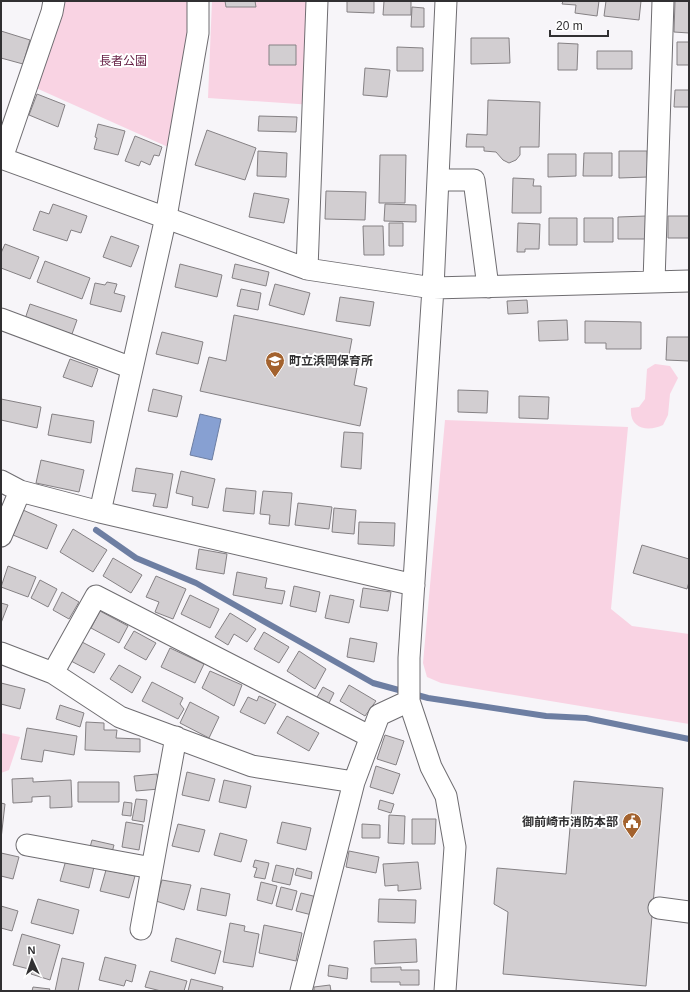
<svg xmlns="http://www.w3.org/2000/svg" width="690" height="992" viewBox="0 0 690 992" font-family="Arial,'Noto Sans JP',sans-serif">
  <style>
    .green { fill: #f9d3e3 }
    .water { fill: #87a0d2; stroke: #6d7ea2 }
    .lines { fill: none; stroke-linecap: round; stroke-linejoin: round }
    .stream { stroke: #6d7ea2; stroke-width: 6 }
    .building { fill: #d2ced1; stroke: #858184 }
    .minor-casing { stroke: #6f6d71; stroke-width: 23 }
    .minor { stroke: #fff; stroke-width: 21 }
    .labels { text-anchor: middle; stroke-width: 4; stroke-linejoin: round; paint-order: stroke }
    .park-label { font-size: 12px; fill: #621b41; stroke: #fff }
    .poi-label { font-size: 12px; font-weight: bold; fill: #313032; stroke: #fff; text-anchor: start }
  </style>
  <rect width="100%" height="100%" fill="#f7f5f9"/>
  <!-- green -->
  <path class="green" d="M63 1H188V31L168 147 36 88Z
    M212 1H309L313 105 208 98Z
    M655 364 670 366 678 378 670 394 668 415 663 425C648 432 629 429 631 408L639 407 645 399 647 369Z
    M445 420 628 427 611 609 632 626 689 634V724L441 683 427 677 423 663Z
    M1 733 20 737 9 770 1 773Z"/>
  <!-- water -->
  <path class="water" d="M200 414 221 419 212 460 190 455Z"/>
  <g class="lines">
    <!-- stream -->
    <path class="stream" d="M96 530 136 558 196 583 373 683 428 698 546 716 586 718 689 739"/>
  </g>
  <!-- building -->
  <path class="building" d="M225 1H255L256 7H226Z
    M347 1H374V13L347 12Z
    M384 1H411V15H383Z
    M563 1H599L597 16 575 13 576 5 562 4Z
    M606 1H641L639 20 604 16Z
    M675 1H689V33L674 32Z
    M412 7 424 8V27H411Z
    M1 31 30 40 23 64 1 58Z
    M471 38H509L510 63 471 64Z
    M677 42H689V65H677Z
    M558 43 578 44 577 70H558Z
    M269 45H296V65H269Z
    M397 47 423 48V71H397Z
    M597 51H632V69H597Z
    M365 68 390 70 387 97 363 95Z
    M675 90H689V107H674Z
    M37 94 65 105 58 127 29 115Z
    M488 100 540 102 539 147H520V155L516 160 509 163 503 160 496 152 484 151V147H466L467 134 487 135Z
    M259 116 297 117 296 132 258 131Z
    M98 124 125 131 118 155 94 149 97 138 95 137Z
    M207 130 256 148 245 180 195 165Z
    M135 136 162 147 159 156 154 155 150 165 141 161 139 166 125 161Z
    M258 151 287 153 286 177 257 176Z
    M619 151H647L648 177 619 178Z
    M584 153H612V176H583Z
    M548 154H576V176L548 177Z
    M380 155H406L405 203H379Z
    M513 178 534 179 533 186H541V213H512Z
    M326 191 366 192 365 220 325 219Z
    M254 193 289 199 284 223 249 217Z
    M53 204 87 216 81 233 71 230 67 241 33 230 40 211 49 214Z
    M385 204 416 205V222L384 221Z
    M646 216V239H618V217Z
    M668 216H689V238H668Z
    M549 218H577V245H549Z
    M584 218H613V242H584Z
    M389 223H403V246H389Z
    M518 223 540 224 539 249H525V252H517Z
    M363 226H383L384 255H364Z
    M111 236 139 246 131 267 103 257Z
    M5 244 39 257 30 279 1 268V253Z
    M45 261 90 278 82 299 37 282Z
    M180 264 222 275 217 297 175 287Z
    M235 264 269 272 266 286 232 278Z
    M107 282 117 284 114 293 125 296 121 312 90 304 95 283 105 285Z
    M275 284 310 293 304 315 269 305Z
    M241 289 261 293 258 310 237 306Z
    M340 297 374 302 370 326 336 321Z
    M527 300 528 313 508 314 507 301Z
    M30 304 77 320 72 334 25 319Z
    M234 315 352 339 348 360 358 363 354 385 367 388 360 426 200 391 209 357 226 361Z
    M567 320 568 340 539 341 538 321Z
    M585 321 641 322V349H606V343H585Z
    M162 332 203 342 198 364 156 354Z
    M667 337H689V361L666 360Z
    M70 359 98 369 92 387 63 377Z
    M153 389 182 396 177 417 148 411Z
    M458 390 488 391 487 413 458 412Z
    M519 396 549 397 548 419 519 418Z
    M1 399 41 407 37 428 1 420Z
    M52 414 94 421 91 443 48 435Z
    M344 432 363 433 361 469 341 467Z
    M41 460 84 470 79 492 36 483Z
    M136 468 173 474 167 508 153 506 156 494 132 491Z
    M181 471 215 479 208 508 192 505 193 497 176 493Z
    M226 488 256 491 254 514 223 511Z
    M263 491 292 493 289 526 269 524 270 515 260 514Z
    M298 503 332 507 329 529 295 525Z
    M334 508 356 510 354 534 332 532Z
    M23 510 57 525 47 549 13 535Z
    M359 522 395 523 394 546 358 544Z
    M73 529 107 550 93 572 60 552Z
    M642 545 689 559V582L687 589 633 573Z
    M199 549 227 554 224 574 196 569Z
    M113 558 142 575 131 593 103 576Z
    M8 566 36 577 28 597 1 587Z
    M237 572 267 578 265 588 285 591 282 604 233 595Z
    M156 576 186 589 173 619 155 612 159 602 146 597Z
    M40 580 57 589 48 607 31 598Z
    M294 586 320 592 316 612 290 606Z
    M363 588 391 592 388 611 360 607Z
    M62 592 79 602 69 619 53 610Z
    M190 595 219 609 210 628 181 614Z
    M330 595 354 600 349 623 325 618Z
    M1 603 8 605 1 623Z
    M100 611 128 626 119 643 91 628Z
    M230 613 256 629 247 642 234 634 228 645 215 637Z
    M134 631 156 643 146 660 124 648Z
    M264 632 289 647 279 663 254 649Z
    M350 638 377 643 374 662 347 657Z
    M82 642 105 654 94 673 71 661Z
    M170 648 204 664 195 683 161 667Z
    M299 651 326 669 315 689 287 671Z
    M119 665 141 677 132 693 110 679Z
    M210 671 242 685 234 706 202 688Z
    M152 682 183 698 180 704 184 709 178 719 142 701Z
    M1 683 25 689 20 709 1 704Z
    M349 685 376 701 365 716 340 701Z
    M323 687 334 693 328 705 316 699Z
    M259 696 276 704 265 724 240 712 248 697 257 701Z
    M190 702 219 717 209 738 180 723Z
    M60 705 84 713 80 727 56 719Z
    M287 716 319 733 309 751 277 733Z
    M86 722 104 723V730H117L116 738 140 739V752L85 750Z
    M27 728 77 736 74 755 44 750 42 762 21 759Z
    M385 735 404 741 396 765 377 759Z
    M376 766 400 774 393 794 370 787Z
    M187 772 215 779 209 801 182 795Z
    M157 774 159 789 136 791 134 776Z
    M33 778V782L71 780 72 807 50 808V796L32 797V802L13 803 12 779Z
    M224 780 251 786 246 808 219 802Z
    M574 781 663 788 646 986 503 974 508 912 494 904 497 868 566 874Z
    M78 782H119V802H78Z
    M136 799 147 800 144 822 132 820Z
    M380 800 394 804 391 813 378 809Z
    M124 802 132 803 131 816 122 815Z
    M1 803 5 804 1 839Z
    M389 815 405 816 404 844 388 843Z
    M412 819H436L435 844H412Z
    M126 822 143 825 139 850 122 847Z
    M282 822 311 828 306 850 277 843Z
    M178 824 205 830 199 852 172 846Z
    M362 824 380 825V838H362Z
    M220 833 247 840 241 862 214 855Z
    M92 840 114 845 111 856 89 851Z
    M349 851 379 857 376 873 346 867Z
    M1 853 19 857 13 879 1 876Z
    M66 860 94 867 89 888 60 881Z
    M255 860 269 863 265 879 254 877 257 868 253 867Z
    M418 862 421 889 398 891V885L385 886 383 864Z
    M276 865 294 869 290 885 272 881Z
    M297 868 312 872 311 879 295 875Z
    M106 870 135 876 129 898 100 891Z
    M162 880 191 885 184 910 156 901Z
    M261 882 277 886 272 904 257 900Z
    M281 887 297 891 292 910 276 906Z
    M201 888 230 894 226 916 197 910Z
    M301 893 317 897 312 915 296 911Z
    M38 899 79 910 73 934 31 923Z
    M379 899 416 900 415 923 378 922Z
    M1 906 18 911 12 931 1 928Z
    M230 923 245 926 244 931 259 934 253 967 223 962Z
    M264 925 302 933 296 961 259 953Z
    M22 934 60 945 50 980 31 974 33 970 13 965Z
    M176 938 221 951 215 974 171 961Z
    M416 939 417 962 375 964 374 941Z
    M105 957 136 965 132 982 126 980 124 986 99 980Z
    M62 958 84 963 78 991H55Z
    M329 965 348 968 347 979 328 976Z
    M401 967V970H419V985H400V982H371V968Z
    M150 971 187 981 184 991H161L145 987Z
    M191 979 223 987 222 991H188Z
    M330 985 331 991H314V987Z
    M33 987 50 989 49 991H32Z"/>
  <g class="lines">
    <defs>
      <path id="minor" d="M1 158 307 269 433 288 689 281
        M2 158 52 12 54 1
        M438 180H474L488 287
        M307 269 317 1
        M654 282 663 1
        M1 319 132 368
        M1 481 20 491 100 512 414 585
        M100 512 166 217 198 33V1
        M1 536 20 491
        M1 653 53 673 120 717 252 766 354 782
        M53 673 96 596 371 737
        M27 845 152 868
        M659 908 689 912
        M141 929 176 737
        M301 991 354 782 379 715 409 701
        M445 991 455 847 446 796 431 767 409 701V658L433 288 446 1"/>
    </defs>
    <!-- minor casing -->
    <use href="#minor" class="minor-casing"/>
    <!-- minor -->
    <use href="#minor" class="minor"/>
  </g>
  <!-- icons -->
  <defs>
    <symbol id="school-pin" viewBox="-11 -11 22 30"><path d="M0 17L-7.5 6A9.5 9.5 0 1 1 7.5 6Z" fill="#a3622e" stroke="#fff"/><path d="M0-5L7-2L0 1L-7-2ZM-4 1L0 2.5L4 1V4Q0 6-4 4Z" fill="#fff"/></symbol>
    <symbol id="civic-pin" viewBox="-11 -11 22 30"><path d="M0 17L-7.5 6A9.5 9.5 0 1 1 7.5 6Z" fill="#a3622e" stroke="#fff"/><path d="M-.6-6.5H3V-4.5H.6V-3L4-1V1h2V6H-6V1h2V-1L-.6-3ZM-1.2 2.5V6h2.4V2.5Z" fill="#fff"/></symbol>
  </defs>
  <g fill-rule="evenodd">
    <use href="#school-pin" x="264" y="350" width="22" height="30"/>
    <use href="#civic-pin" x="621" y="811" width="22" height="30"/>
  </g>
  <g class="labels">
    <!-- park labels -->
    <g class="park-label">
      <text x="123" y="65">長者公園</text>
    </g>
    <!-- poi labels -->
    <g class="poi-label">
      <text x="289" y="365">町立浜岡保育所</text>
      <text x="618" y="826" text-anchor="end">御前崎市消防本部</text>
    </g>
  </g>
  <!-- border -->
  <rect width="690" height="992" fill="none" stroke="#313032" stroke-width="4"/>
  <!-- north arrow -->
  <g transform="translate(32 960) rotate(357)" stroke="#ffffff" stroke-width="3" paint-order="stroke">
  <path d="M0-3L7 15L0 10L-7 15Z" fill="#313032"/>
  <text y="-6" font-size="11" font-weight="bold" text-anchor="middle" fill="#313032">N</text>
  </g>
  <!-- scale -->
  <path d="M550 30v6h58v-6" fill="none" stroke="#313032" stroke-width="2"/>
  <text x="556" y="30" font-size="12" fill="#313032" stroke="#ffffff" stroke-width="3" paint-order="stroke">20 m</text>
</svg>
